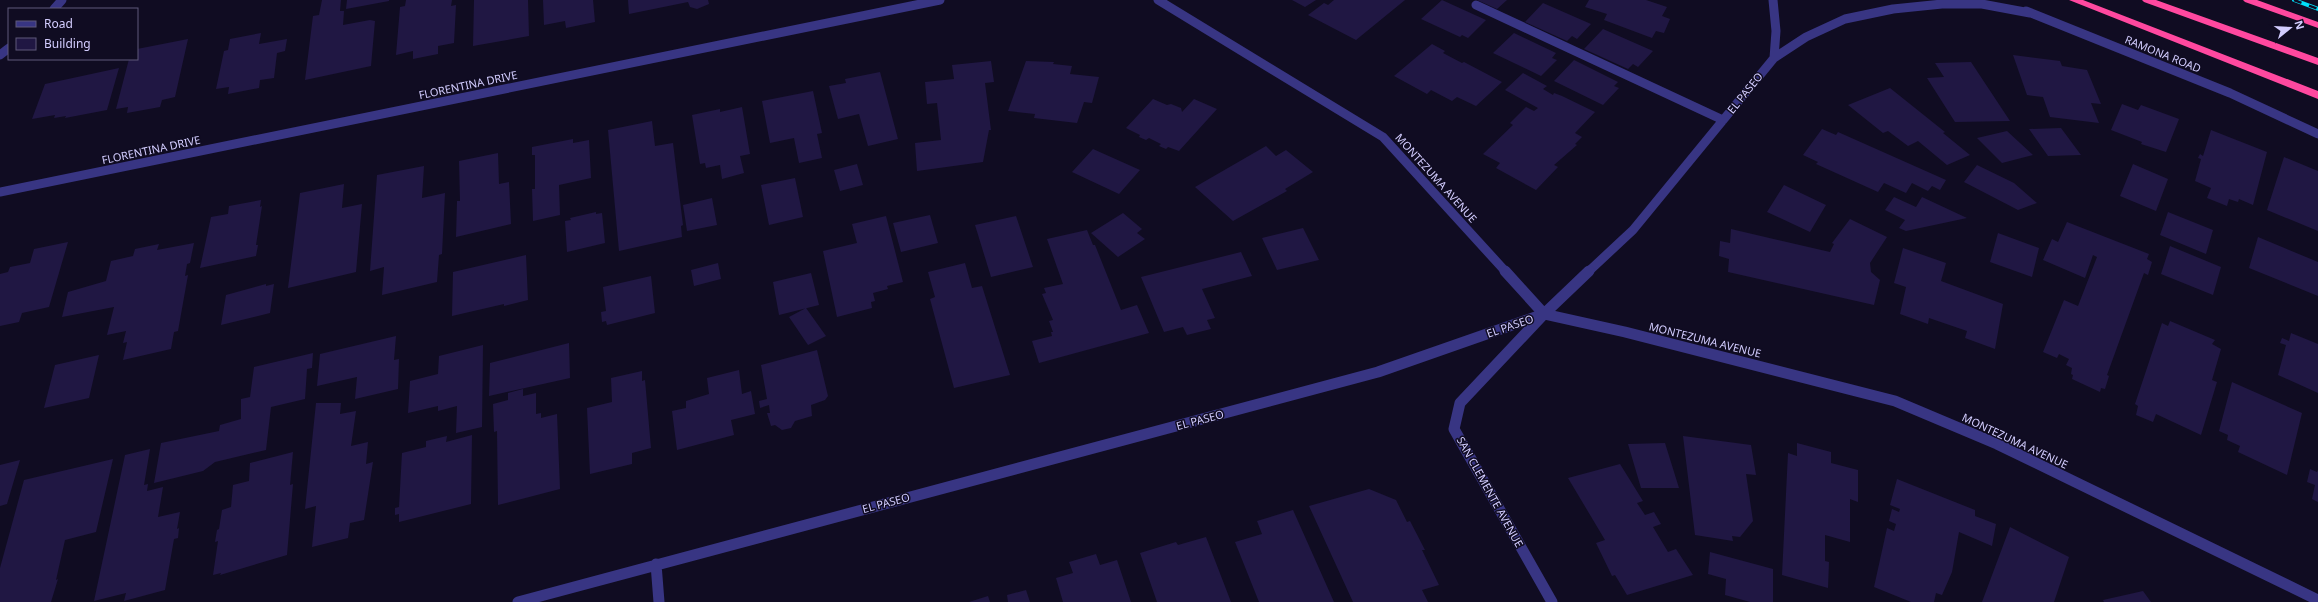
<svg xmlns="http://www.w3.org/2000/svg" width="2318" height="602" viewBox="0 0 2318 602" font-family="'Noto Sans',sans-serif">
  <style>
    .building { fill: #201743 }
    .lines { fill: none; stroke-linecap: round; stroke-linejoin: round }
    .minor-far1 { stroke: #383583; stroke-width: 9 }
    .minor { stroke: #383583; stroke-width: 11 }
    .highway { fill: #ff489f; fill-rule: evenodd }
    .rail-casing { stroke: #00dff8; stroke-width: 4 }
    .rail { stroke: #100c22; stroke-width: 2.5; stroke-dasharray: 8; stroke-linecap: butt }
    .labels { text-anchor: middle; stroke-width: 3; stroke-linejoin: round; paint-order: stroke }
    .street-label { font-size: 11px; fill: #d3cdff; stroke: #100c22 }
  </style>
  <rect width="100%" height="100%" fill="#100c22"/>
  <!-- building -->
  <path class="building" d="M322 0H341L340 11H344L343 25 370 20 375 21 371 66 305 80 313 16 319 15Z
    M347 0H389V1L346 9Z
    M406 0H452L451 6 456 5 454 43 438 46V54L413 59V51L396 55 400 7 405 6Z
    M474 0H528L529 36 473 46Z
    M543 0H593L595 22 566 28 565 21 544 25Z
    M628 0H708L709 4 697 9 690 7 688 2 629 14Z
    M1292 0H1316L1305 7Z
    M1334 0H1405L1356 40 1308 15 1324 3 1328 5Z
    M1442 0 1486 20 1468 38 1462 35 1460 37 1421 19Z
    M1477 0H1507L1497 9Z
    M1589 0H1646L1667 7 1662 16 1670 19 1664 33 1656 31 1652 38 1604 20 1607 14 1585 7Z
    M1543 3 1591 24 1577 39 1572 36 1567 41 1525 22Z
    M1603 29 1653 51 1638 67 1633 64 1628 69 1584 49Z
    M261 33 259 44 287 39 285 51 277 53 274 78 260 80 259 88 228 94 229 87 216 89 224 51 228 50 230 39Z
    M1514 33 1556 53 1552 58 1557 60 1541 76 1493 53Z
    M188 39 175 97 162 100 160 107 127 113 128 107 116 109 129 59H137V49Z
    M1432 44 1445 51 1443 53 1462 63 1464 62 1502 82 1476 106 1457 97 1452 101 1431 90 1427 94 1394 76Z
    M2013 55 2060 61 2062 66 2087 70 2101 104 2091 103 2099 123 2050 117 2043 97 2027 95Z
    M1574 60 1618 82 1614 86 1619 88 1603 105 1554 81Z
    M991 61 994 82 985 83 991 130H989L983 162 917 171 915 143 941 140 937 103 927 104 925 82 954 79 952 65Z
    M1026 61 1054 62 1053 64 1072 66 1070 74 1099 77 1092 103 1084 102 1077 123 1034 118 1035 114 1008 111Z
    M1971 62 2010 121 1955 122 1927 78 1944 77 1935 63Z
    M119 68 107 110 65 118 66 116 54 118 55 115 32 119 45 84Z
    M880 72 898 139 868 146 859 114 838 119 829 86 846 83 845 79Z
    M1523 73 1547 86 1543 89 1553 95 1554 93 1562 96 1595 112 1575 133 1582 137 1575 144 1577 145 1554 165 1558 167 1536 190 1496 168 1500 163 1483 154 1513 125 1510 123 1526 107 1534 111 1538 108 1505 90Z
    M1890 88 1945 132 1943 133 1970 155 1947 165 1918 141 1908 146 1888 131 1883 133 1848 105Z
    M813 91 822 133 817 134 822 158 799 163 794 138 770 143 762 101Z
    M1153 99 1167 105 1171 104 1181 108 1182 112 1194 99 1217 109 1179 151 1168 147 1166 149 1159 146 1161 144 1149 138 1146 140 1139 137 1140 135 1126 128Z
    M2122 104 2138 110 2141 105 2179 119 2166 152 2141 144 2142 142 2111 130Z
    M742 107 750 154 740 156 744 173 722 179 720 165 706 168 705 163 700 164 692 115 720 109V112Z
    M652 121 655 146 673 143 683 225 681 226 682 237 619 251 608 130Z
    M2061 128 2081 155 2048 156 2029 129Z
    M1822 129 1836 135 1838 132 1946 180 1940 190 1932 186 1928 191 1912 183 1906 193 1884 183 1878 192 1816 164 1818 162 1803 155Z
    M2211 130 2267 152 2253 205 2239 199 2238 202 2229 199 2227 206 2207 198 2211 188 2195 181 2201 159 2198 158 2200 154 2203 156Z
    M2007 131 2033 155 2002 163 1977 138Z
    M573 139V143L589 140 591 178 559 185 560 215 533 221 532 189H535V155H532V147Z
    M1266 146 1276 156 1286 150 1313 172 1285 189 1287 191 1233 221 1195 187Z
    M1093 149 1140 170 1119 194 1072 172Z
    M498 153 499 184 509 182 511 224 456 237 457 201H460L459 161Z
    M2284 157 2318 171V231L2267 210Z
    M857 164 863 185 840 191 834 170Z
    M2133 164 2168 179 2156 211 2120 196Z
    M1977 165 2014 183 2037 203 2018 210 1964 182Z
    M424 166 422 198 445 193 442 254 439 255 437 282 382 295 384 267 370 271 377 175Z
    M795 178 803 217 769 225 761 185Z
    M344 184 342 208 362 204 356 272 288 288 300 193Z
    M1784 185 1826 205 1810 232 1767 212Z
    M1894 197 1916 207 1922 197 1967 218 1906 231 1899 228 1905 220 1885 210Z
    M712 198 717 225 687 231 683 205Z
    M261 200 260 207 262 206 256 245H258L256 256 200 268 211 217 228 214 229 206Z
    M596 212V214L602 213 605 243 567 252 565 221 571 220 570 218Z
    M2168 212 2213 230 2206 254 2160 235Z
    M1123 213 1142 229 1137 233 1145 239 1118 257 1091 233Z
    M930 215 938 243 901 252 893 223Z
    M886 216 903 282 887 286 888 289 873 293 875 301 871 302 872 308 837 317 823 251 857 243 852 224Z
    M1016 216 1033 267 991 277 975 225Z
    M1850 219 1887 237 1870 263 1871 272 1880 280 1874 305 1728 272 1729 259 1719 256 1720 241 1730 243 1731 229 1830 252 1834 244 1832 243Z
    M2067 222 2149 254 2147 259 2152 262 2148 275 2144 273 2107 375 2109 376 2105 389 2101 388 2100 392 2072 379 2073 375 2071 374 2072 368 2066 365 2069 359 2059 354 2057 358 2043 352 2064 300 2078 306 2097 257 2093 255 2085 278 2043 260 2052 239 2058 242Z
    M1303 228 1319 260 1277 270 1262 238Z
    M1087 230 1093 245H1095L1121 310 1137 305 1149 333 1039 363 1032 341 1052 336 1051 332H1053L1049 321 1053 320 1042 294 1046 293 1044 288 1063 284 1047 239Z
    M1998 233 2039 248 2032 277 1990 262Z
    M2258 237 2318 262V296L2249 268Z
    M68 242 49 307 22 313 19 322 0 326V274L8 272 10 267 30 263 34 249Z
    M194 243 190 263 187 264 185 276 188 275 178 331 174 332 171 349 123 360 127 342 123 343 126 331 107 335 114 307 62 317 68 292 106 281 111 261 133 256 135 249 159 244 157 250Z
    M2170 246 2221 267 2213 295 2161 274Z
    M1903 248 1946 263 1941 281 2003 304 1995 349 1965 338 1967 331 1929 318 1928 324 1900 314 1906 287 1894 283Z
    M1241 252 1252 276 1202 289 1215 318 1207 320 1211 329 1187 335 1183 327 1164 332 1141 277Z
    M526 255 528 300 504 306V304L452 316 453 272Z
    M718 263 721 279 694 286 691 270Z
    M965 263 972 288 982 286 1010 375 954 388 930 299 935 297 928 272Z
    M811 273 819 305 779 315 773 282Z
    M651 276 655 313 607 325 606 321 602 322 601 312 606 311 603 287Z
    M266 284V286L274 284 270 313 221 325 226 295Z
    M806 308 826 336 808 345 789 317Z
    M2170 321 2215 340 2212 344 2221 349 2212 380 2217 382 2201 435 2156 414 2153 422 2136 415 2138 406 2135 404 2162 323 2168 326Z
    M2291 333 2318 344V393L2278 375 2286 345 2280 343 2282 338 2289 341Z
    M396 336 394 360 399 359 398 389 355 399 357 377 317 386 320 354Z
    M569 343 570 378 489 396 490 363Z
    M483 345 482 427 456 433 457 406 438 411V406L408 413 410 381 438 374 439 356Z
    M817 350 828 396 825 400 811 405 812 416 795 421 791 428 782 430 775 425 771 426 767 413H770L769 405 760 408 759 401 767 399 761 365Z
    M313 353 312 368 307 369 305 399 271 407 266 450 215 462 203 471 154 483 161 443 219 431 220 425 241 419V399L250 397 254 367Z
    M99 355 89 398 44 408 55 365Z
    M739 370 742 394 751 391 755 414 731 420 734 435 677 450 672 411 686 408V401L709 394 707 378Z
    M642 371V381L645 380 651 448 632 453V464L590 474 587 408 612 402 611 378Z
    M2232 382 2302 413 2287 475 2238 452 2240 446 2227 440 2228 435 2219 431Z
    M523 389V396L536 393V414L541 413V418L557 414 560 489 498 505 497 431 494 432 493 404 508 400V393Z
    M316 403H341L340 414 356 411 351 446 368 442 366 464 373 462 364 520 350 523 348 538 312 547 316 506 305 509Z
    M472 435 471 504 399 522V514L395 515V508L399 507 402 453 426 447V441L447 436 446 442Z
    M1683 436 1751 445 1756 475 1746 474 1753 521 1740 537 1732 536 1733 541 1695 535Z
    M1665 443 1679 488H1641L1628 444Z
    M1797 443 1831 452V463L1858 470V502L1850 499V542L1825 535V561L1829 562 1828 588 1782 575 1788 453 1797 456Z
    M150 449 144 485 148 484 147 491 163 487 158 517 180 512 177 529 179 528 178 538 174 539 165 590 124 601 126 593 94 601 125 455Z
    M293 452 290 485 293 484 287 555 220 575 221 573 213 575 218 541 215 542 217 530 219 529 222 510 231 507 233 485 249 481 250 463Z
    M113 459 96 532 65 540 56 580 58 579 51 602H0V568L24 480Z
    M20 460 7 504 0 506V465Z
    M1620 464 1643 501 1637 503 1645 515 1654 512 1661 524 1653 527 1668 552 1676 549 1693 575 1627 595 1615 575 1612 576 1596 543 1605 540 1568 478Z
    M2310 469 2317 472 2318 470V502L2312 499 2315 485 2307 482Z
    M1897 479 1975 510V516L1996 524 1992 546 1959 532 1952 572 1942 595 1936 593 1934 602H1911L1874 587 1887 528 1894 531 1896 524 1889 521 1892 509 1899 512 1900 509 1890 505Z
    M1369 489 1396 500 1407 522 1410 521 1425 550H1422L1439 585 1422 590 1428 602H1353L1309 506Z
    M1293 510 1334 602H1259L1235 542 1262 534 1257 521Z
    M2010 527 2069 557 2054 602H1982Z
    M1206 537 1231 602H1157L1140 553 1176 542 1178 545Z
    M1710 552 1773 569V602H1750L1725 595 1726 579 1708 574Z
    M1096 554 1100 565 1117 560 1131 602H1063L1056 578 1073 573 1069 562Z
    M1026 590 1030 602H1008L1007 595Z
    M2143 591 2151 602H2104L2103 600Z
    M988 596 990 602H969Z"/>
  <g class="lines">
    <!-- minor-far1 -->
    <path class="minor-far1" d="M1158 0 1383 137 1506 272
      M1773 0 1776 31 1774 58
      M1476 5 1723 120
      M54 9 62 0
      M2026 11 2230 93 2318 134
      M0 55 9 48
      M0 192 940 0
      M1588 272 1633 230 1774 58 1806 37 1845 19 1893 9 1942 4H1982L2030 13"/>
    <!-- minor -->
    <path class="minor" d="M1505 271 1544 314 1625 332 1895 401 1997 444 2318 600
      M1543 315 1460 403 1454 429 1552 602
      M656 564 659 602
      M518 602 1378 372 1544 314 1589 271"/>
    <!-- highway -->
    <path class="highway" d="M2069 0H2083L2318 91V99Z
      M2142 0H2156L2318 58V65L2144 2Z
      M2243 0H2257L2318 22V28L2245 2Z"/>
    <defs>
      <path id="rail" d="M2294 0 2318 9"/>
    </defs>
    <!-- rail casing -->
    <use href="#rail" class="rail-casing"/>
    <!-- rail -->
    <use href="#rail" class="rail"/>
  </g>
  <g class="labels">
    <!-- street labels -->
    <g class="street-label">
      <text transform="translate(2163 54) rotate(22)" y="4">RAMONA ROAD</text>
      <text transform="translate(468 85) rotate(-12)" y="4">FLORENTINA DRIVE</text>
      <text transform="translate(1745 93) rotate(-51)" y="4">EL PASEO</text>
      <text transform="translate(151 150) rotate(-12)" y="4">FLORENTINA DRIVE</text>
      <text transform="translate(1436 178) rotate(48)" y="4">MONTEZUMA AVENUE</text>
      <text transform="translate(1510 326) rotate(-19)" y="4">EL PASEO</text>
      <text transform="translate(1705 340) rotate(14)" y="4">MONTEZUMA AVENUE</text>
      <text transform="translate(1200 420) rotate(-15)" y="4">EL PASEO</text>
      <text transform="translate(2015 441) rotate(25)" y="4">MONTEZUMA AVENUE</text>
      <text transform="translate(1490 492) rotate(61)" y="4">SAN CLEMENTE AVENUE</text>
      <text transform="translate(886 503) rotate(-15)" y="4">EL PASEO</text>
    </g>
  </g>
  <!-- legend -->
  <rect x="8" y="8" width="130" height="52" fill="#100c22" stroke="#5e597a"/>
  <rect x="16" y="21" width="20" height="6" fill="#383583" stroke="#5e597a"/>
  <text x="44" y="28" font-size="12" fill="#d3cdff">Road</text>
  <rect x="16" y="38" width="20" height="12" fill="#201743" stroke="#5e597a"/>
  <text x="44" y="48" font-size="12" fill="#d3cdff">Building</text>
  <!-- north arrow -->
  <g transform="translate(2290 28) rotate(72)" stroke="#100c22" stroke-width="3" paint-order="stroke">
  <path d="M0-3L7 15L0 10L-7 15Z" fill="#d3cdff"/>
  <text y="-6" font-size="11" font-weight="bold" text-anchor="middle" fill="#d3cdff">N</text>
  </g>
</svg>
